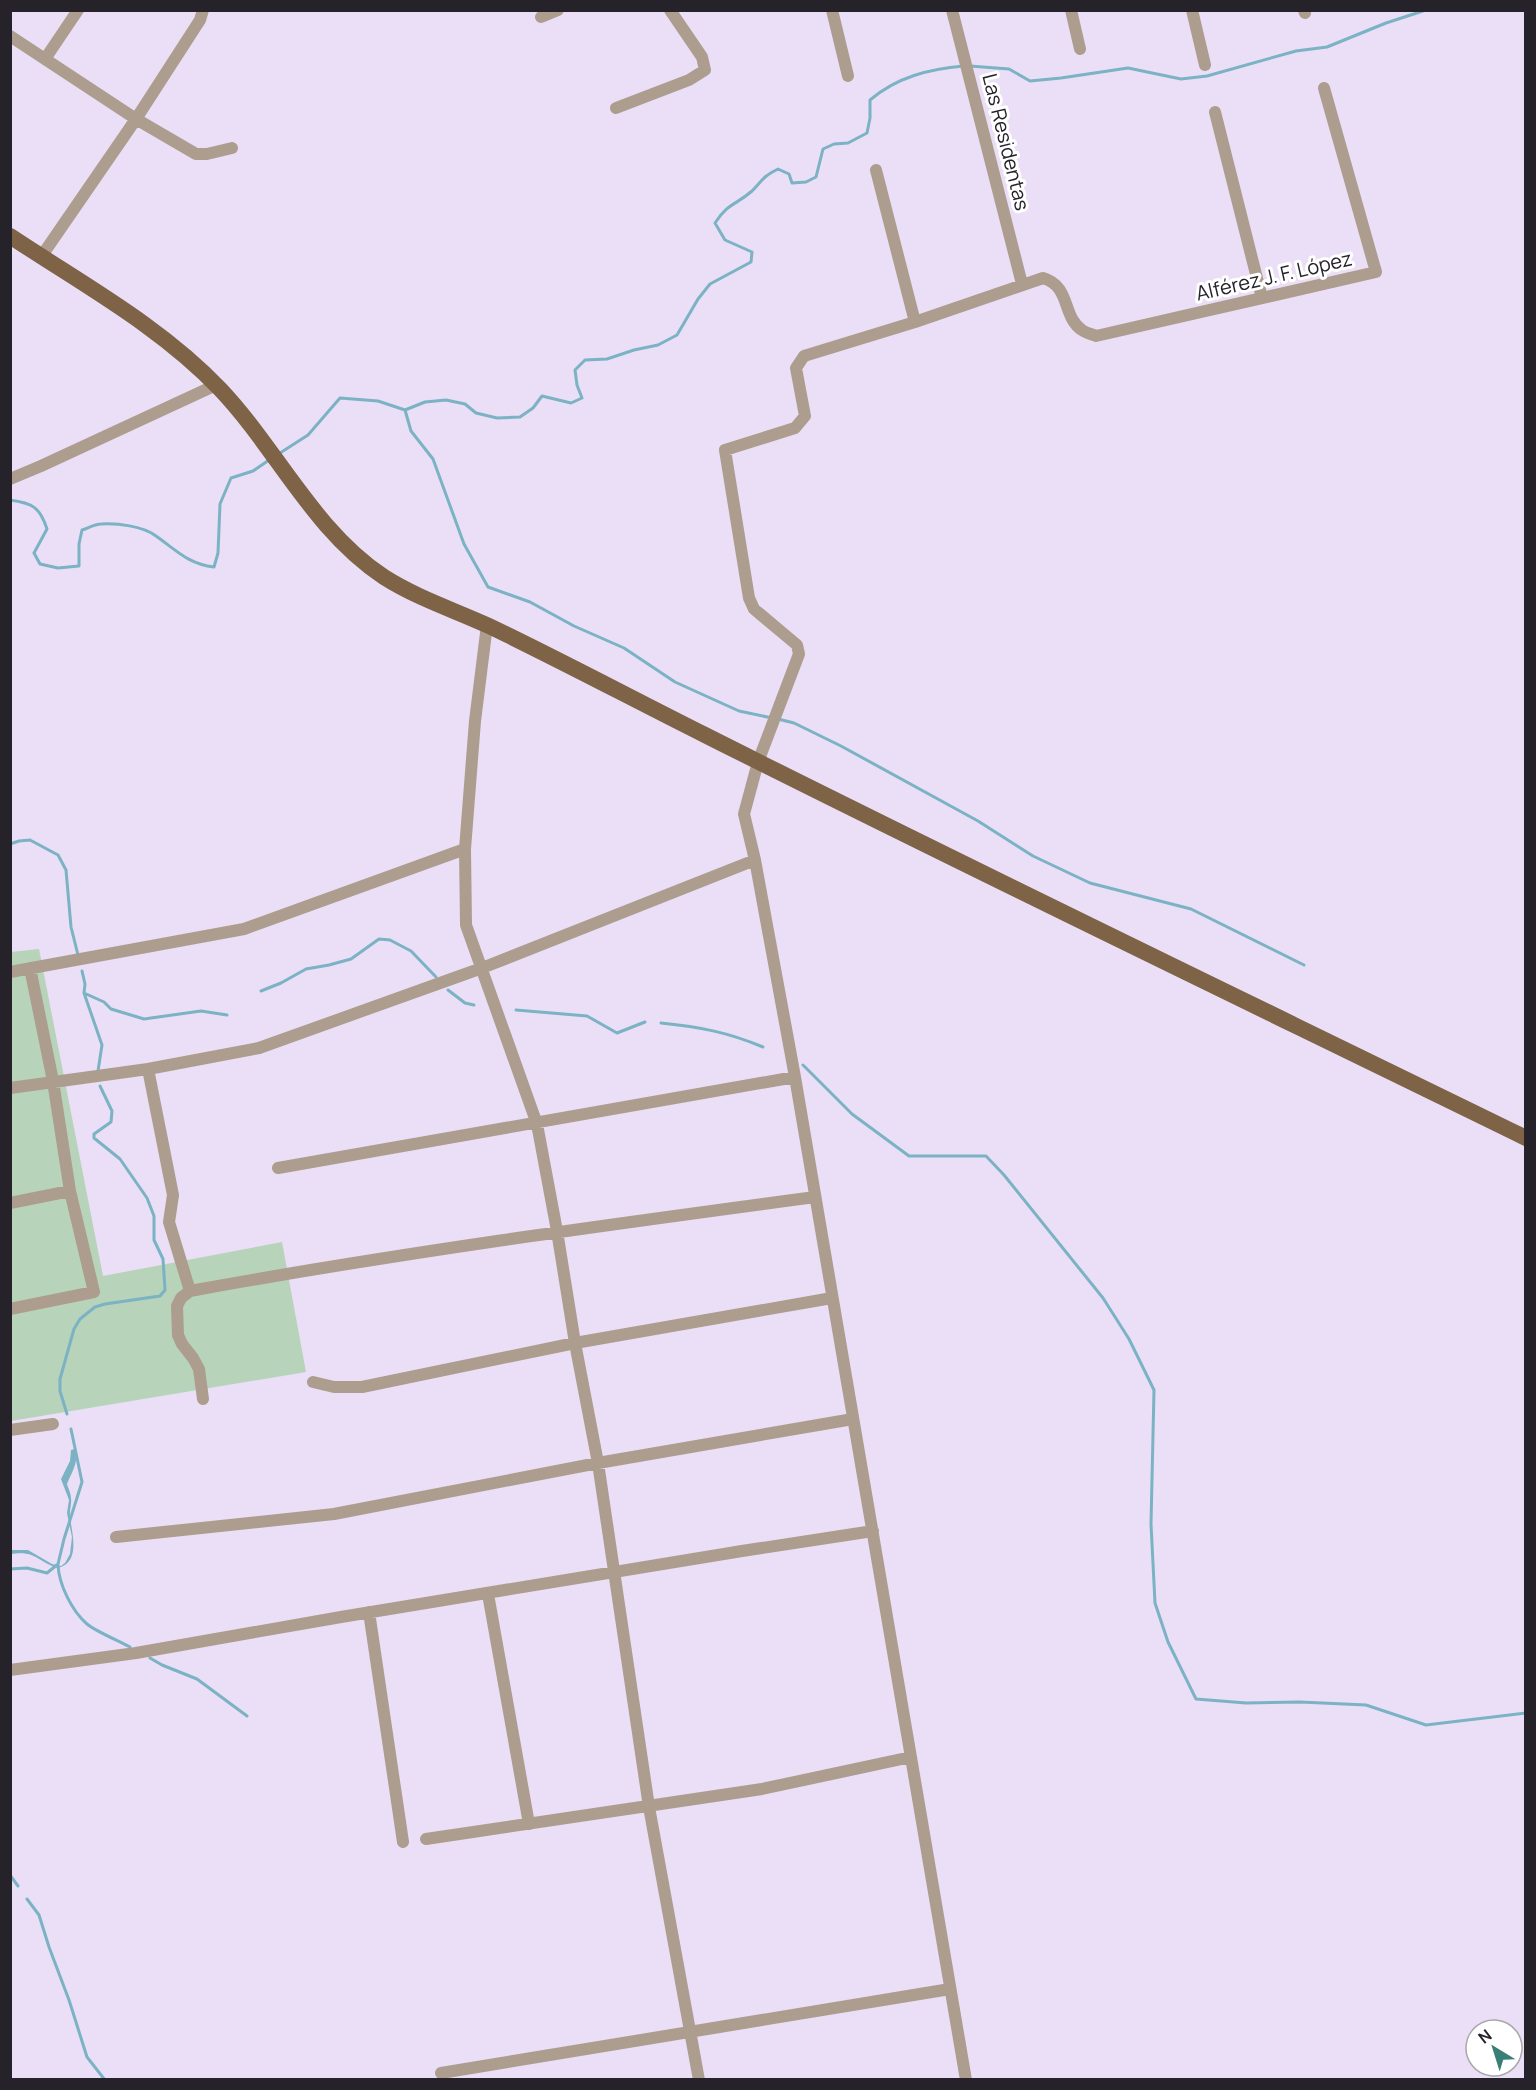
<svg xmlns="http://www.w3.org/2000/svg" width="1536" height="2090" viewBox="0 0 1536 2090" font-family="Manrope,sans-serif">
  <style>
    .green { fill: #b7d3ba }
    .water { fill: #7bb2c4 }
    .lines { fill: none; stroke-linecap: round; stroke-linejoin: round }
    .stream { stroke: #7bb2c4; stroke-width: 3 }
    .minor { stroke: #ad9d8e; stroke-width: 12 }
    .primary { stroke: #7e6347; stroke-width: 16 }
    .labels { text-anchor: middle; stroke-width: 6; stroke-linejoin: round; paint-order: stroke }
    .street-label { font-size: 20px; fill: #26222a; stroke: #fff }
  </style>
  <rect width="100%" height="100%" fill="#eadff6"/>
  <!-- green -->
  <path class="green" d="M39 949 103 1276 282 1242 306 1372 11 1421V952Z"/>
  <!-- water -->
  <path class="water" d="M75 1449C79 1463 72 1471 67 1484 68 1488 71 1493 71 1498 72 1504 69 1511 70 1517 72 1534 81 1562 58 1568 36 1561 36 1550 11 1554V1550H28L52 1564 61 1566 65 1563 70 1554 72 1537 67 1513 69 1500 61 1479 70 1461 71 1450Z"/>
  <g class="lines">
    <!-- stream -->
    <path class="stream" d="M970 66 1009 69 1030 81 1061 78 1128 68 1181 79 1207 76 1296 51 1327 47 1386 23 1426 10
      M405 410 411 431 433 459 464 544 488 587 530 602 574 626 624 648 675 682 739 711 772 718
      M280 453 308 435 340 398 378 401 405 410 425 402 446 400 465 404 476 413 497 418 520 417 533 408 542 396 571 403 582 398 577 385 575 370 585 360 607 359 634 350 658 345 677 335 698 299 710 284 751 262 752 252 725 240 715 223C728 203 736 205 752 191 763 180 762 177 778 169L789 174 792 183 806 182 816 177 823 149 834 144 848 143 867 133 870 118V100C897 77 929 69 964 66
      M10 500C32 503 40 507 47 529L34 553 40 564 58 568 79 566V544L82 530C88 528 95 524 101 524 117 523 143 526 156 536 176 550 188 564 214 567L218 553 220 504 231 478 253 471 269 460
      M778 719 794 723 841 746 978 821 1033 856 1090 883 1191 909 1304 965
      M10 844 19 841 30 840 58 855 66 870 71 927 78 955
      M82 971 85 984 84 993 102 1045 98 1071
      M448 990 465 1003 474 1005
      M261 991 281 983 306 969 329 965 351 959 379 939 390 940 411 951 436 977
      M84 993 104 1002 111 1009 144 1019 201 1011 227 1015
      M516 1010 587 1016 617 1033 645 1022
      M661 1023C700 1027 727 1032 763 1047
      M803 1065 852 1114 909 1156H986L1004 1175 1103 1298 1129 1339 1154 1390 1151 1524 1155 1603 1168 1642 1196 1699 1246 1703 1300 1702 1366 1705 1426 1725 1526 1713
      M67 1414 60 1391V1379L74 1329 80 1319 95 1307 105 1304 160 1296 165 1290 163 1259 154 1240V1216L147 1198 120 1159 94 1138V1134L111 1122 112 1111 100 1086
      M58 1565C59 1585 72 1611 87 1624 95 1631 119 1641 130 1647
      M10 1569 27 1568 47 1573 58 1564 64 1539 82 1482 71 1429
      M150 1658 162 1665 197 1679 247 1716
      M10 1875 18 1886
      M27 1899 39 1915 49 1947 69 2000 87 2057 105 2080"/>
    <!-- minor -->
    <path class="minor" d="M832 10 848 76
      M952 10 1022 284
      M1071 10 1080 49
      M1192 10 1205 65
      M1304 10 1305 13
      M541 17 558 10
      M10 36 136 119 196 154H207L232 148
      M45 59 78 10
      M616 108 689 80 705 70 702 57 670 10
      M1215 112 1262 298
      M876 170 915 322
      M41 257 136 119 200 20 203 10
      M10 479 41 466 216 385
      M487 625 475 721 465 849 466 925 537 1124 557 1231 575 1343 598 1463 649 1807 699 2080
      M10 972 244 929 465 849
      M148 1069 173 1195 169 1222 190 1291
      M10 1088 148 1069 259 1048 482 968 755 860
      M278 1168 795 1077
      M10 1203 70 1191
      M10 1309 94 1292 70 1191 53 1081 30 968
      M313 1382 334 1387H362L575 1343 832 1298
      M203 1399 199 1369 193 1358 182 1344 178 1335 177 1306 181 1298 190 1291C398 1253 606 1225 815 1197
      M10 1430 53 1424
      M116 1537 334 1514 598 1463 853 1419
      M488 1594 529 1824
      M369 1612 403 1842
      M10 1670 136 1653 341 1617 742 1551 873 1531
      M426 1839 762 1789 911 1757
      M441 2073 950 1989
      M966 2080 795 1077 755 860 744 814 758 762 799 654 797 645 754 609 749 598 725 450 795 428 805 416 796 368 804 356 915 322 1043 278C1071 286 1062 317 1082 330 1086 333 1092 334 1096 336L1376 272 1324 88"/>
    <!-- primary -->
    <path class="primary" d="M10 236C82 284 160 326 220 389 277 449 313 530 384 577 417 598 454 610 489 626 562 661 633 699 705 735 977 872 1252 1004 1526 1138"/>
  </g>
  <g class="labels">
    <!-- street labels -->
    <g class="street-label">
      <text transform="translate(1006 142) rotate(76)" y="7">Las Residentas</text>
      <text transform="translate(1274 276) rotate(-13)" y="7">Alférez J. F. López</text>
    </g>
  </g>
  <!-- border -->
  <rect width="1536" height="2090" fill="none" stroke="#26222a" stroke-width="24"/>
  <!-- north arrow -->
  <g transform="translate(1494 2048) rotate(322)"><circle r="28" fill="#ffffff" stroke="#a8a7aa" stroke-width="1.5"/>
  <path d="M0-4.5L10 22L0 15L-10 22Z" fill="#397f76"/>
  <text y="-9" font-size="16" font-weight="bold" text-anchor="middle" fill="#26222a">N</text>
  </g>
</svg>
